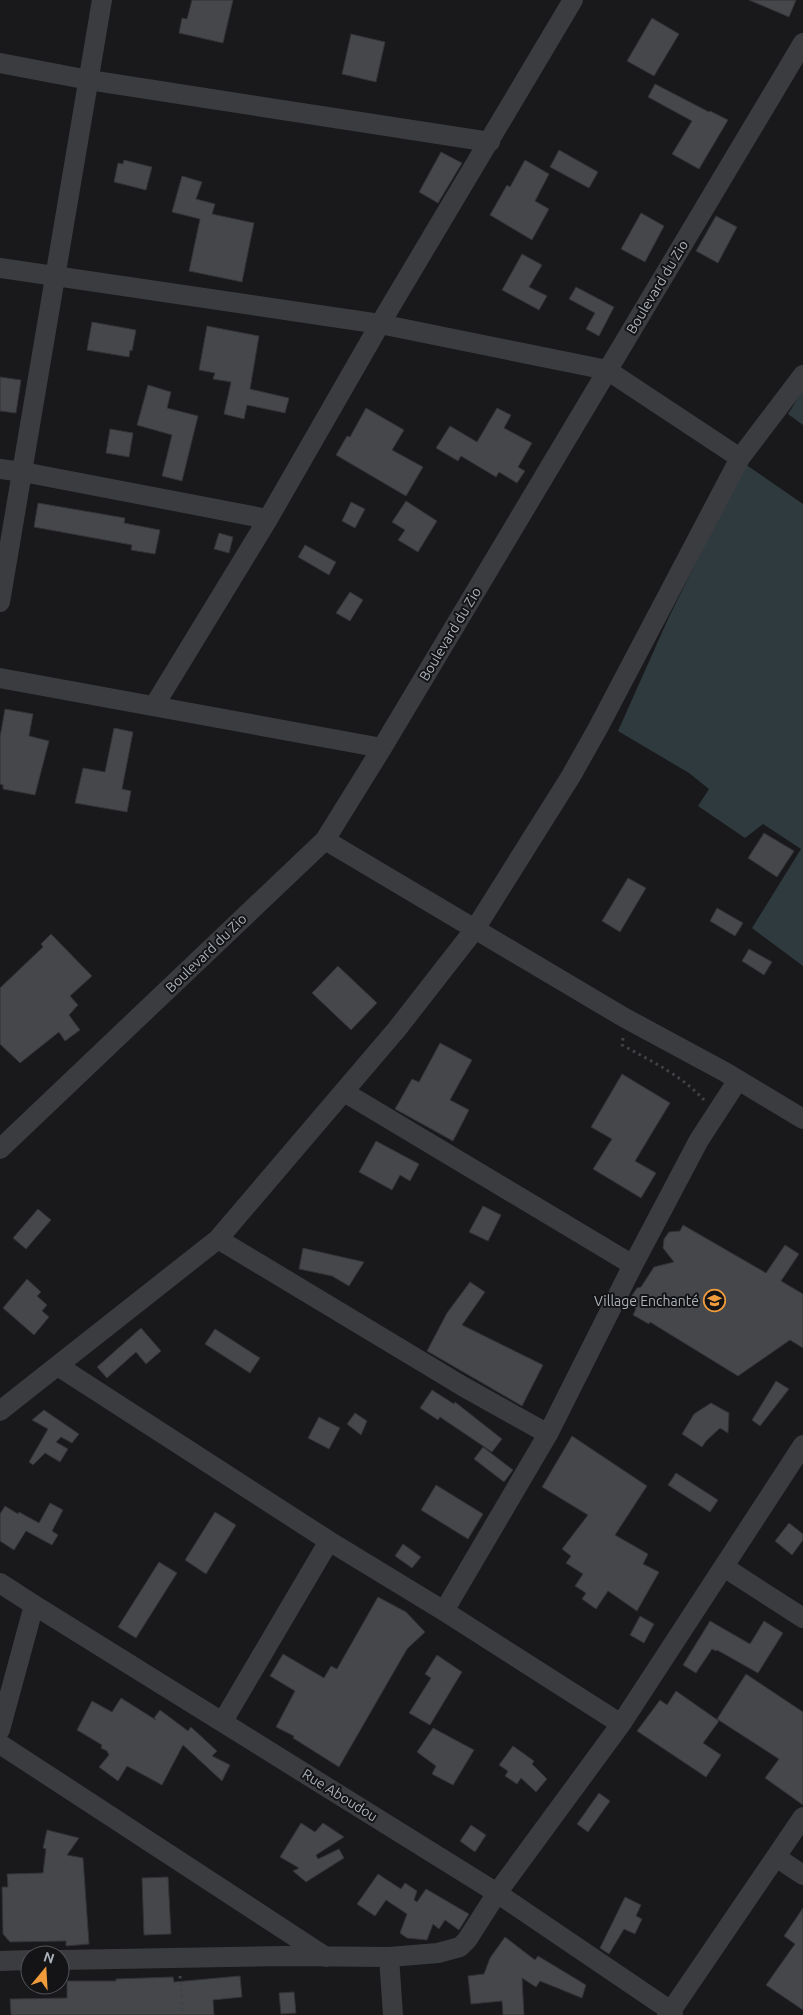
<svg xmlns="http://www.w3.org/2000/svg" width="803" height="2015" viewBox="0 0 803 2015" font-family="Ubuntu,sans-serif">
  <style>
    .water { fill: #2f3a3f }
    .building { fill: #45474b; stroke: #333337 }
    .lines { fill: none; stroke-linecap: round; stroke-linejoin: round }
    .path { stroke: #404347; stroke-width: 3; stroke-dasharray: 2.5 4; stroke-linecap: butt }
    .street { stroke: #3a3c40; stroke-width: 20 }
    .labels { text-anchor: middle; stroke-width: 4; stroke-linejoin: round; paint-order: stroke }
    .street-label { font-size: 14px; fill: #abb2ba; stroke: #141416 }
    .poi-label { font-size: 14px; fill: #abb2ba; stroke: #141416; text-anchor: end }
  </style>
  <rect width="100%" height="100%" fill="#19191b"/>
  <!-- water -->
  <path class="water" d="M803 390V425L788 414Z
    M745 464 803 504V966L752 928 801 849 763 824 745 838 698 806 709 789 689 773 618 731 668 619Z"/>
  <!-- building -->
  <path class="building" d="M192 0H233L223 43 179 33 182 18 187 19Z
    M749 0H796L789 17Z
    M652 18 679 34 654 76 627 61Z
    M351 34 385 42 376 82 342 74Z
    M655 84 709 112 710 111 728 120 699 169 672 154 692 121 648 97Z
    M559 150 598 172 589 188 550 167Z
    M441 152 462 163 438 203 419 192Z
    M124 160 152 167 146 190 114 182 118 163 123 164Z
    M525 160 549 174 535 201 549 209 532 240 490 215 507 185 510 187Z
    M182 176 202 182 196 199 215 204 212 214 254 223 242 282 189 271 200 219 172 212Z
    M641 213 664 226 645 262 621 249Z
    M716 216 737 227 718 263 696 251Z
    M522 254 542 265 529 287 547 296 539 310 502 290Z
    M576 287 614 307 599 336 586 329 595 313 569 299Z
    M92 322 136 330 132 351 130 350 129 357 87 350Z
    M207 326 259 336 250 389 289 398 285 413 247 405 244 419 224 414 231 382 213 379 215 373 199 370Z
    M0 377 21 380 16 413 0 411Z
    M148 385 171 392 167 408 198 416 182 481 162 476 172 435 137 425Z
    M366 408 404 430 392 450 423 467 406 496 336 455 347 436 350 437Z
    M497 408 511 415 504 428 532 443 518 467 525 471 517 483 499 472 496 477 461 456 458 461 436 448 450 426 477 442Z
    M110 429 133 433 129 457 106 453Z
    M406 501 437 521 418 552 398 540 405 530 392 522Z
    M351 502 365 509 355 528 342 521Z
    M38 503 125 518 124 523 160 530 155 554 131 550 132 545 34 527Z
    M219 533 233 537 229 553 214 549Z
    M305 545 336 562 329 575 298 557Z
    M350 592 363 600 350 621 336 613Z
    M5 709 33 714 29 736 49 741 35 795 3 789V785L0 784V737Z
    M114 728 133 732 122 789 131 791 127 812 75 803 83 768 105 772Z
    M764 833 794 851 777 877 748 858Z
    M628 878 646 888 620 932 602 921Z
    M717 908 743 923 735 936 710 921Z
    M51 934 92 976 70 996 78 1005 69 1015 80 1030 65 1041 59 1032 20 1063 0 1044V988L43 947 41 944Z
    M749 949 772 962 764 975 742 961Z
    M338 966 377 1003 351 1030 312 993Z
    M440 1043 472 1060 450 1100 469 1110 453 1141 395 1109 412 1079 419 1082Z
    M622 1074 670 1103 635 1161 656 1173 641 1198 593 1169 612 1139 591 1127Z
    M376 1141 419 1164 410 1181 400 1175 392 1190 359 1172Z
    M483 1206 501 1215 488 1241 469 1232Z
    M38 1209 51 1220 26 1249 13 1238Z
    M683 1225 766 1273 785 1245 799 1254 781 1281 803 1294V1348L790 1340 738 1376 650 1322 649 1324 633 1315 636 1309 630 1304 631 1297 637 1288 641 1287 654 1267 674 1262 663 1248 664 1239 669 1232 680 1231Z
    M303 1248 333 1255 364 1262 349 1286 332 1276 299 1269Z
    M27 1279 41 1292 37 1296 47 1305 42 1311 49 1317 34 1335 3 1308Z
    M470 1282 485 1292 462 1325 543 1365 522 1406 427 1351 447 1313Z
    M141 1328 161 1351 146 1364 136 1352 107 1378 97 1367Z
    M215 1329 260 1358 250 1373 205 1344Z
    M776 1381 789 1389 760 1426 752 1420Z
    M432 1390 454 1404 455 1402 502 1439 492 1452 440 1417 438 1420 420 1408Z
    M711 1403 729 1413 728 1433 720 1428 706 1441 702 1447 682 1434 694 1414Z
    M44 1410 79 1434 72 1443 61 1437 56 1442 68 1449 60 1462 45 1453 33 1465 29 1462 48 1429 32 1420Z
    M355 1413 367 1421 361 1435 347 1424Z
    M319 1417 340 1428 329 1449 308 1438Z
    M572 1436 647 1486 615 1535 648 1554 643 1564 659 1572 637 1611 608 1591 596 1609 582 1599 586 1593 575 1586 583 1574 566 1563 571 1556 562 1549 588 1515 542 1487Z
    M483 1447 513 1470 504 1482 474 1459Z
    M676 1473 718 1500 710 1512 668 1485Z
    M436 1485 483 1514 468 1539 421 1510Z
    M50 1503 63 1510 52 1531 58 1535 52 1545 26 1531 14 1550 0 1541V1514L5 1506 18 1514 19 1512 39 1523Z
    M215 1512 236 1525 206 1574 185 1560Z
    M789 1523 803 1534V1540L792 1555 775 1541Z
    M403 1544 421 1557 412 1568 395 1556Z
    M159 1562 177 1573 136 1638 118 1627Z
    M378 1597 406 1612 425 1632 407 1649 339 1767 293 1738 294 1736 276 1727 295 1691 270 1676 283 1654 324 1678 331 1666 337 1669Z
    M640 1616 654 1624 644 1643 630 1635Z
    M710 1621 750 1644 764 1621 783 1633 758 1673 717 1650 716 1651 712 1649 696 1673 683 1665Z
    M437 1655 462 1672 430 1725 409 1713 431 1678 425 1674Z
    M746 1674 803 1712V1805L765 1778 779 1759 717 1719Z
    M676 1691 719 1721 703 1743 721 1755 706 1777 637 1731 660 1700 667 1705Z
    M121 1698 156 1720 154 1718 160 1710 188 1731 191 1727 217 1751 212 1756 230 1765 222 1781 183 1745 162 1785 127 1766 118 1781 99 1767 109 1755 107 1751 101 1748 102 1745 77 1730 92 1701 112 1712Z
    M433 1728 474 1750 453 1785 432 1774 436 1766 417 1752Z
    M513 1746 534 1761 532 1764 547 1779 536 1792 521 1778 517 1784 505 1776 508 1771 499 1765Z
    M599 1793 610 1801 588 1832 577 1824Z
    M301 1823 315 1832 323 1823 344 1837 316 1855 318 1859 339 1849 344 1858 306 1882 293 1871 299 1868 280 1857Z
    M471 1825 486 1835 475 1852 460 1841Z
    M47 1830 79 1838 67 1855 83 1858 89 1944 66 1946V1941L10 1942 3 1934 2 1887H8L7 1874 43 1873 46 1849 43 1848Z
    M378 1874 401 1889 405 1883 417 1891 414 1900 417 1902 426 1889 469 1914 459 1930 445 1920 439 1929 433 1924 427 1940 407 1938 400 1933 407 1914 386 1900 375 1916 357 1904Z
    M168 1877 171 1934 144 1935 142 1878Z
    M625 1897 641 1905 636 1916 642 1919 635 1934 624 1929 609 1954 600 1948Z
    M803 1908V2010L766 1985 795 1944 784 1936Z
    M505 1937 535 1960 538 1956 586 1985 582 1998 540 1981 536 1987 522 1978 524 2015H503L502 2001 471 2004 468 1976 484 1974 490 1958Z
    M240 1976 242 1997 213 2000 214 2015H11L10 1999 67 1998V1981H116V1979L173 1977 174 1982Z
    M294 1992 296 2013 281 2014 279 1993Z"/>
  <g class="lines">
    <!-- path -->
    <path class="path" d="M623 1038 622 1045C651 1061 681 1075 704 1100
      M180 1976 183 2015"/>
    <!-- street -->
    <path class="street" d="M0 63 89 80 490 142
      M0 268 380 324 607 370 740 458
      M0 469 23 472 268 519
      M0 602 102 0
      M0 678 382 748
      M154 706 268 519 380 324 573 0
      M325 840 625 1018 725 1072 803 1119
      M344 1092 633 1265
      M0 1149 325 840 382 748 803 43
      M218 1239 464 1387 548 1434
      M58 1366 329 1541 444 1611 621 1724
      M0 1411 218 1239 397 1029 475 929 571 776 598 728 740 458 803 375
      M724 1567 803 1618
      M0 1583 34 1605 497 1893 671 2011 673 2015
      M444 1611 548 1434 633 1265 699 1140 738 1080
      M223 1721 329 1541
      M0 1730 34 1605
      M0 1744 326 1957
      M776 1857 803 1875
      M389 1957 393 2015
      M60 1960 285 1956 389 1957 438 1953 460 1947 467 1940 497 1893 621 1724 803 1445
      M0 1961 30 1960
      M667 2015 671 2011 803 1817"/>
  </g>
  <!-- icons -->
  <defs>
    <symbol id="school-ring" viewBox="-11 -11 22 22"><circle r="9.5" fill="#141416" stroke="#f09c3c" stroke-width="1.5"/><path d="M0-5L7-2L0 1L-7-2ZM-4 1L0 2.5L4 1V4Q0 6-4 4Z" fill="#f09c3c"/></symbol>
  </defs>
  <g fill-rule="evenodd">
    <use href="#school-ring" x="702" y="1288" width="25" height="25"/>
  </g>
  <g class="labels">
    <!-- street labels -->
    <g class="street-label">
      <text transform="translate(657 287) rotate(-59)" y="5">Boulevard du Zio</text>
      <text transform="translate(450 634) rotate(-59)" y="5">Boulevard du Zio</text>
      <text transform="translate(206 953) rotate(-44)" y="5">Boulevard du Zio</text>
      <text transform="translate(340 1795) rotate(32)" y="5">Rue Aboudou</text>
    </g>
    <!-- poi labels -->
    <g class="poi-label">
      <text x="699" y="1306">Village Enchanté</text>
    </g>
  </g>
  <!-- north arrow -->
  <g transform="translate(45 1970) rotate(18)"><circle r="24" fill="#141416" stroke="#505358"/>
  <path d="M0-4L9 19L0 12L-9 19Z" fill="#f09c3c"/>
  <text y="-8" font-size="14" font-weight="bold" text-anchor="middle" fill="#abb2ba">N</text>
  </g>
</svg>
